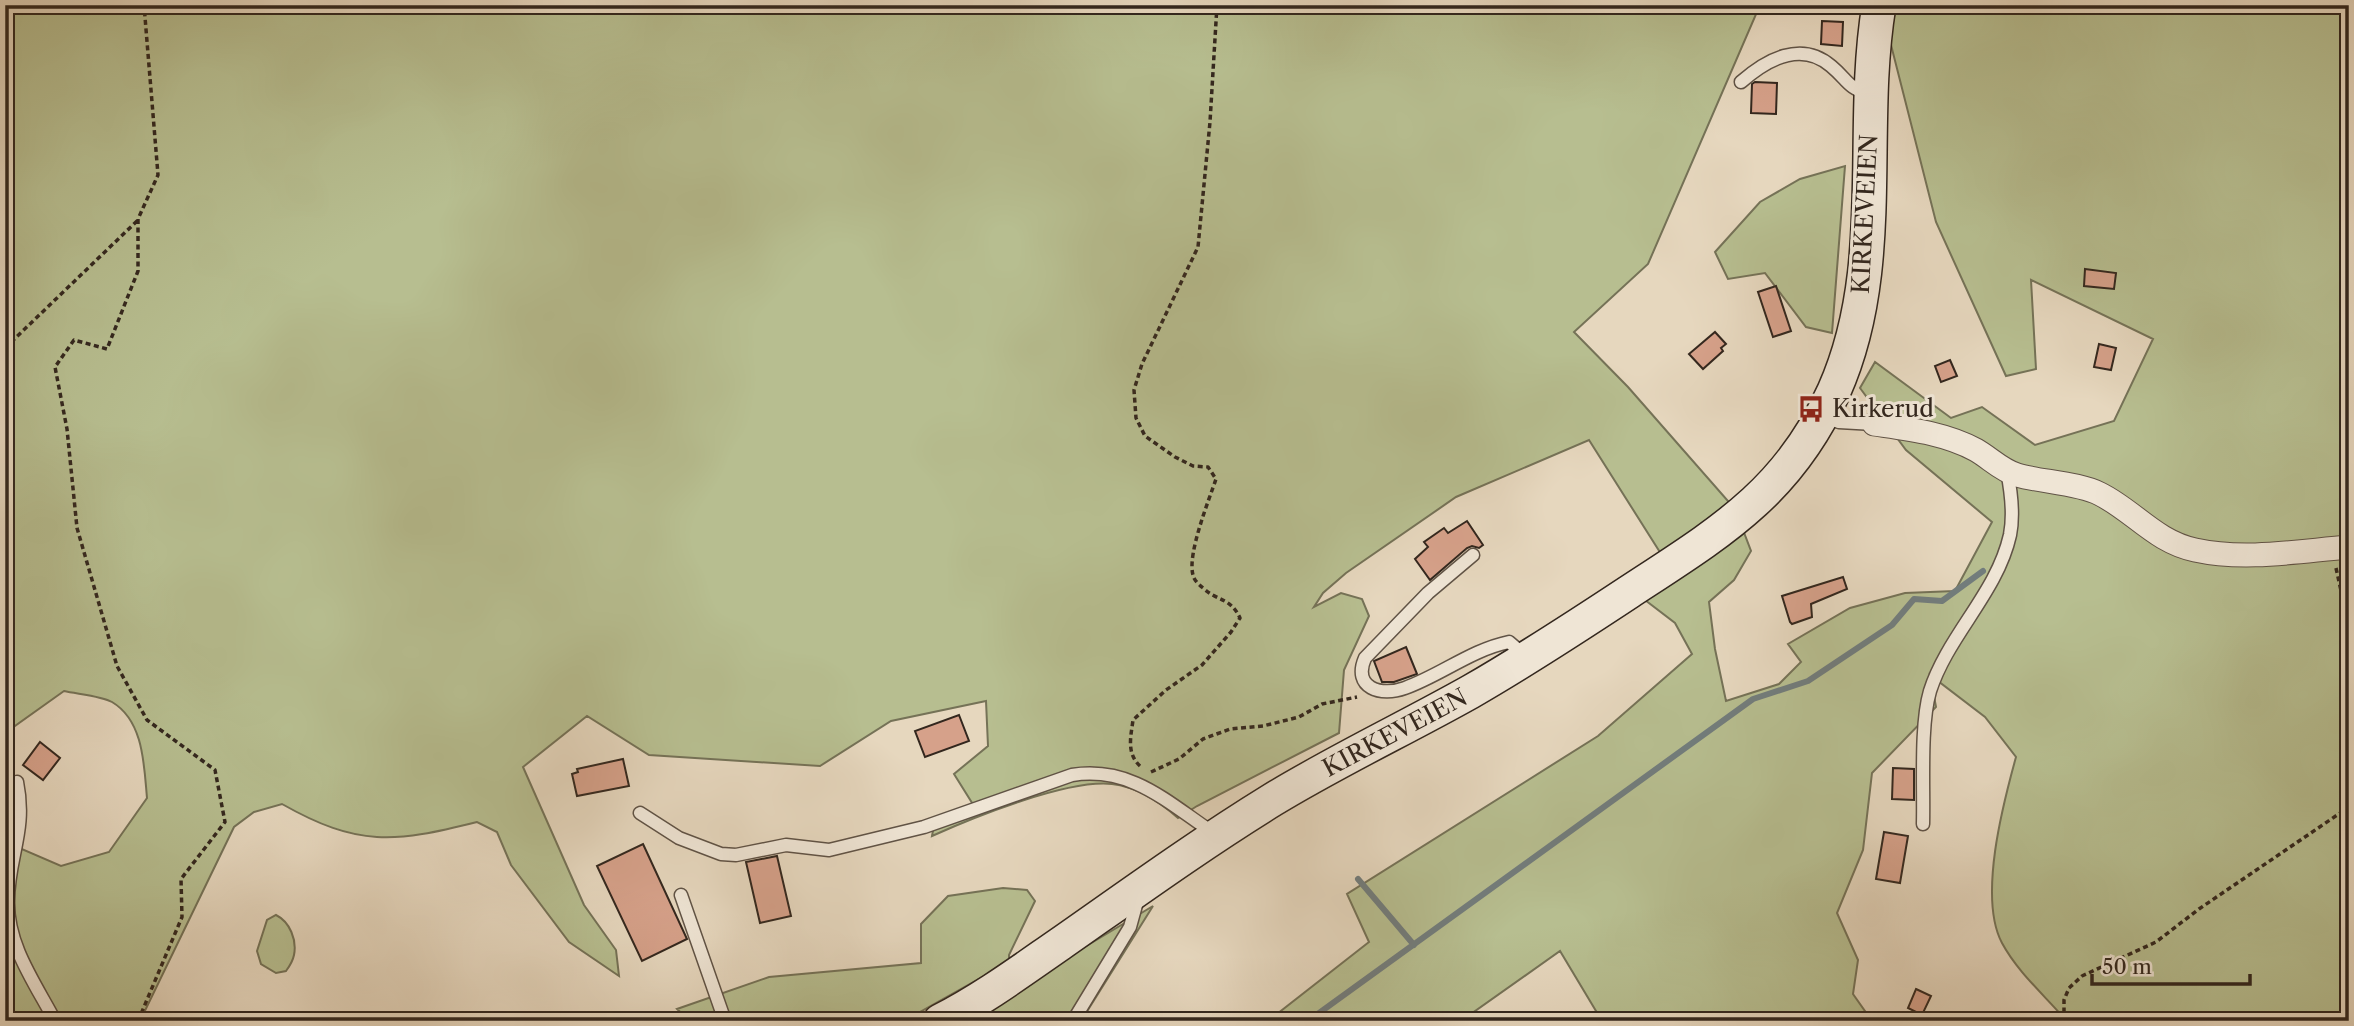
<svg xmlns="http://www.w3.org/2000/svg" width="2354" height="1026" viewBox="0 0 2354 1026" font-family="'Libre Caslon Text',serif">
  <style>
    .green { fill: #b7be90; stroke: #757257; stroke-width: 2 }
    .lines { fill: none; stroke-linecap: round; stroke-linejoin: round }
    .stream { stroke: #727d7d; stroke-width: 6 }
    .building { fill: #d6a18a; stroke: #33271e; stroke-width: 2 }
    .lane-casing { stroke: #605346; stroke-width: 15 }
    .street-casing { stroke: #605346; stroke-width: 25 }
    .secondary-casing { stroke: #33271e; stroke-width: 36 }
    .path { stroke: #33271e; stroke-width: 3.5; stroke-dasharray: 5 3.5; stroke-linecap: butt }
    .lane { stroke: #efe5d5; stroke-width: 12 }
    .street { stroke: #efe5d5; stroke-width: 23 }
    .secondary { stroke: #efe5d5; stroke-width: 33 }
    .labels { text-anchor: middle; stroke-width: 6; stroke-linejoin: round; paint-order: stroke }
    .street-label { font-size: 24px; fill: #33271e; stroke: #efe5d5 }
    .poi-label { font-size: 24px; fill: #33271e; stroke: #efe5d5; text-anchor: start }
  </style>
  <rect width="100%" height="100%" fill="#e6d7be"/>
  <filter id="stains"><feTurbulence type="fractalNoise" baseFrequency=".00286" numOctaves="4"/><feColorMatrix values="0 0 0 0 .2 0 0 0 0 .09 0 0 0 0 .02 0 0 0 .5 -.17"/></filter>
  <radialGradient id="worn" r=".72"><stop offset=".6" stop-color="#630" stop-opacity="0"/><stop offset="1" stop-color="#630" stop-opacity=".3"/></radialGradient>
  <!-- green -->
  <path class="green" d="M5 5H1760L1648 264 1574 332 1628 387 1735 509 1751 551 1734 580 1709 602 1715 649 1726 701 1779 684 1801 662 1788 644 1850 608 1905 593 1955 591 1992 522 1906 450 1860 388 1875 362 1951 418 1982 407 2035 445 2114 421 2153 339 2031 280 2036 369 2006 376 1936 222 1890 41 1896 5H2349V1021H2064V1018C2043 994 2017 971 2002 943 1978 898 2003 804 2016 757L1985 717 1930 675 1936 707 1872 773 1863 850 1837 913 1858 960 1853 994 1872 1021H1602L1560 951 1461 1021H1268L1369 942 1347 894 1598 736 1692 654 1675 623 1645 600 1675 576 1589 440 1456 497 1346 573 1323 593 1314 607 1341 593 1362 599 1369 616 1344 670 1339 733 1197 806 1178 818C1160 802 1137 787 1112 784 1068 779 974 817 932 836L935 820 974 806 954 774 988 746 986 701 891 721 820 766 649 755 587 716 523 767 584 905 616 950 619 976 569 942 511 865 497 832 477 822C394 843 358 847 282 804L254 812 234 827 140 1021H5V837L10 844 61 866 109 852 147 798C144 766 144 721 112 702 102 696 77 694 64 691L5 733Z
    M1845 166 1832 333 1806 327 1765 273 1728 279 1715 252 1760 202 1800 179Z
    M1003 888 1027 890 1035 901 1009 955V962L904 1021H690L677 1009 769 977 921 963V924L948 896Z
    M1153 906 1081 1021H961Z
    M276 915C290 922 297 940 294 955 293 960 289 967 286 971L276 973 261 964 257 951 267 920Z"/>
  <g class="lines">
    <!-- stream -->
    <path class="stream" d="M1358 879 1414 945
      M1308 1021 1753 699 1808 681 1892 625 1914 599 1942 601 1983 571"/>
  </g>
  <!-- building -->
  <path class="building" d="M1822 21 1843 22 1842 46 1821 44Z
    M1755 82 1777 83 1776 114 1751 113 1752 84Z
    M2085 269 2116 273 2114 289 2084 286Z
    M1776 286 1791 331 1773 337 1758 292Z
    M1715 332 1726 344 1721 348 1723 351 1703 369 1689 354Z
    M2099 344 2116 348 2111 370 2094 367Z
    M1950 360 1957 376 1941 382 1935 366Z
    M1467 521 1483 545 1479 548 1472 546 1467 548 1430 580 1415 559 1428 547 1424 542 1444 528 1448 533Z
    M1843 577 1847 589 1811 604 1812 617 1792 624 1790 622 1782 596Z
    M1406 647 1417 674 1394 682H1382L1374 661Z
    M959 715 969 741 925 757 915 731Z
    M40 742 60 758 43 780 23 765Z
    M623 759 629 786 577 796 572 774 578 772 577 769Z
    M1893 768 1914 769V800L1892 799Z
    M1884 832 1908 836 1900 883 1876 879Z
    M643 844 687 939 642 961 597 866Z
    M777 856 791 916 760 923 746 862Z
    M1916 989 1931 996 1922 1015 1908 1008Z"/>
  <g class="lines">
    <defs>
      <path id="lane" d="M1741 82C1766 60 1801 40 1831 66 1849 81 1845 86 1870 95
        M1822 416 1839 422 1874 424
        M1473 555 1428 593 1365 658C1352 688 1381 697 1405 688 1441 675 1471 650 1509 642L1516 648 1522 657
        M17 782C27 831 8 857 8 901 7 945 35 983 55 1021
        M640 813 679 838 721 854 736 855 786 845 829 850 924 827 1072 775C1129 766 1165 800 1209 830L1214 837
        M1923 824C1924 787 1920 725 1930 691 1948 635 1997 593 2010 535 2014 515 2011 491 2007 471
        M681 895 725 1021
        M1073 1021 1130 927 1138 898"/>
      <path id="street" d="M1874 424C1908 429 1945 433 1976 450 1990 458 2001 470 2017 475 2041 482 2079 483 2100 494 2134 511 2156 542 2195 550 2245 561 2299 551 2349 547"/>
      <path id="secondary" d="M940 1021C983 999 1021 971 1060 944 1130 895 1199 845 1272 800 1336 761 1404 729 1470 692 1524 661 1576 627 1629 592 1719 533 1788 493 1834 391 1889 268 1858 133 1879 5"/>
    </defs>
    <!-- lane casing -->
    <use href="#lane" class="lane-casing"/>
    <!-- street casing -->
    <use href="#street" class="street-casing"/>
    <!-- secondary casing -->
    <use href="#secondary" class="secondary-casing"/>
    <!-- path -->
    <path class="path" d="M5 348 137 221
      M2336 568 2349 627
      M1140 766C1126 753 1131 736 1133 720L1166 690 1202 665 1231 632 1240 618C1230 597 1218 602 1203 588 1199 585 1194 580 1193 575 1187 554 1209 500 1216 479L1208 467 1193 466 1175 457 1145 436 1136 418 1134 390 1142 364 1198 247 1210 122 1217 5
      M1151 772 1179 759 1203 739 1230 729 1263 726 1299 717 1322 704 1357 697
      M138 1021 182 917 181 879 225 822 215 770 147 720 117 666 77 528 67 429 55 367 74 340 107 349 138 271V219L158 175 144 5
      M2064 1021V1000L2069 988 2082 976 2156 942 2199 909 2349 807"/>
    <!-- lane -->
    <use href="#lane" class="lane"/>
    <!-- street -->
    <use href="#street" class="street"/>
    <!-- secondary -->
    <use href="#secondary" class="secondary"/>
  </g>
  <!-- icons -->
  <defs>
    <symbol id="bus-bare" viewBox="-9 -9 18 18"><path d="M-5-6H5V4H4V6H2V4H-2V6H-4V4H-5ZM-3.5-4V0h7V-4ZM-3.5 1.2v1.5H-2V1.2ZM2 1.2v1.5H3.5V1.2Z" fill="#8f2418" stroke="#efe5d5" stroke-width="2.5" paint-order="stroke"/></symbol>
  </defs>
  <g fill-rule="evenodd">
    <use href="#bus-bare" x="1792" y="390" width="38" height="38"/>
  </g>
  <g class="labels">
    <!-- street labels -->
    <g class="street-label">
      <text transform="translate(1865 214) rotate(-87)" y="8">KIRKEVEIEN</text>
      <text transform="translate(1395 733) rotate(-28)" y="8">KIRKEVEIEN</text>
    </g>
    <!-- poi labels -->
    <g class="poi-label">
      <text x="1832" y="417">Kirkerud</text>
    </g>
  </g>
  <!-- margin -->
  <rect width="2354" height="1026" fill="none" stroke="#e6d7be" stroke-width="28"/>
  <rect x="7" y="7" width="2340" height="1012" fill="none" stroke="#33271e" stroke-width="3.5"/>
  <rect x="14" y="14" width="2326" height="998" fill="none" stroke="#33271e" stroke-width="2"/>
  <!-- scale -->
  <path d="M2092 974v10h158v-10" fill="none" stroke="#33271e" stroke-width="3.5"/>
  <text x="2102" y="974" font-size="21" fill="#33271e" stroke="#efe5d5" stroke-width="5" paint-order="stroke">50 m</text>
  <rect width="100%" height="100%" filter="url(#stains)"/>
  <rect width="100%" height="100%" fill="url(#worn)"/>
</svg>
